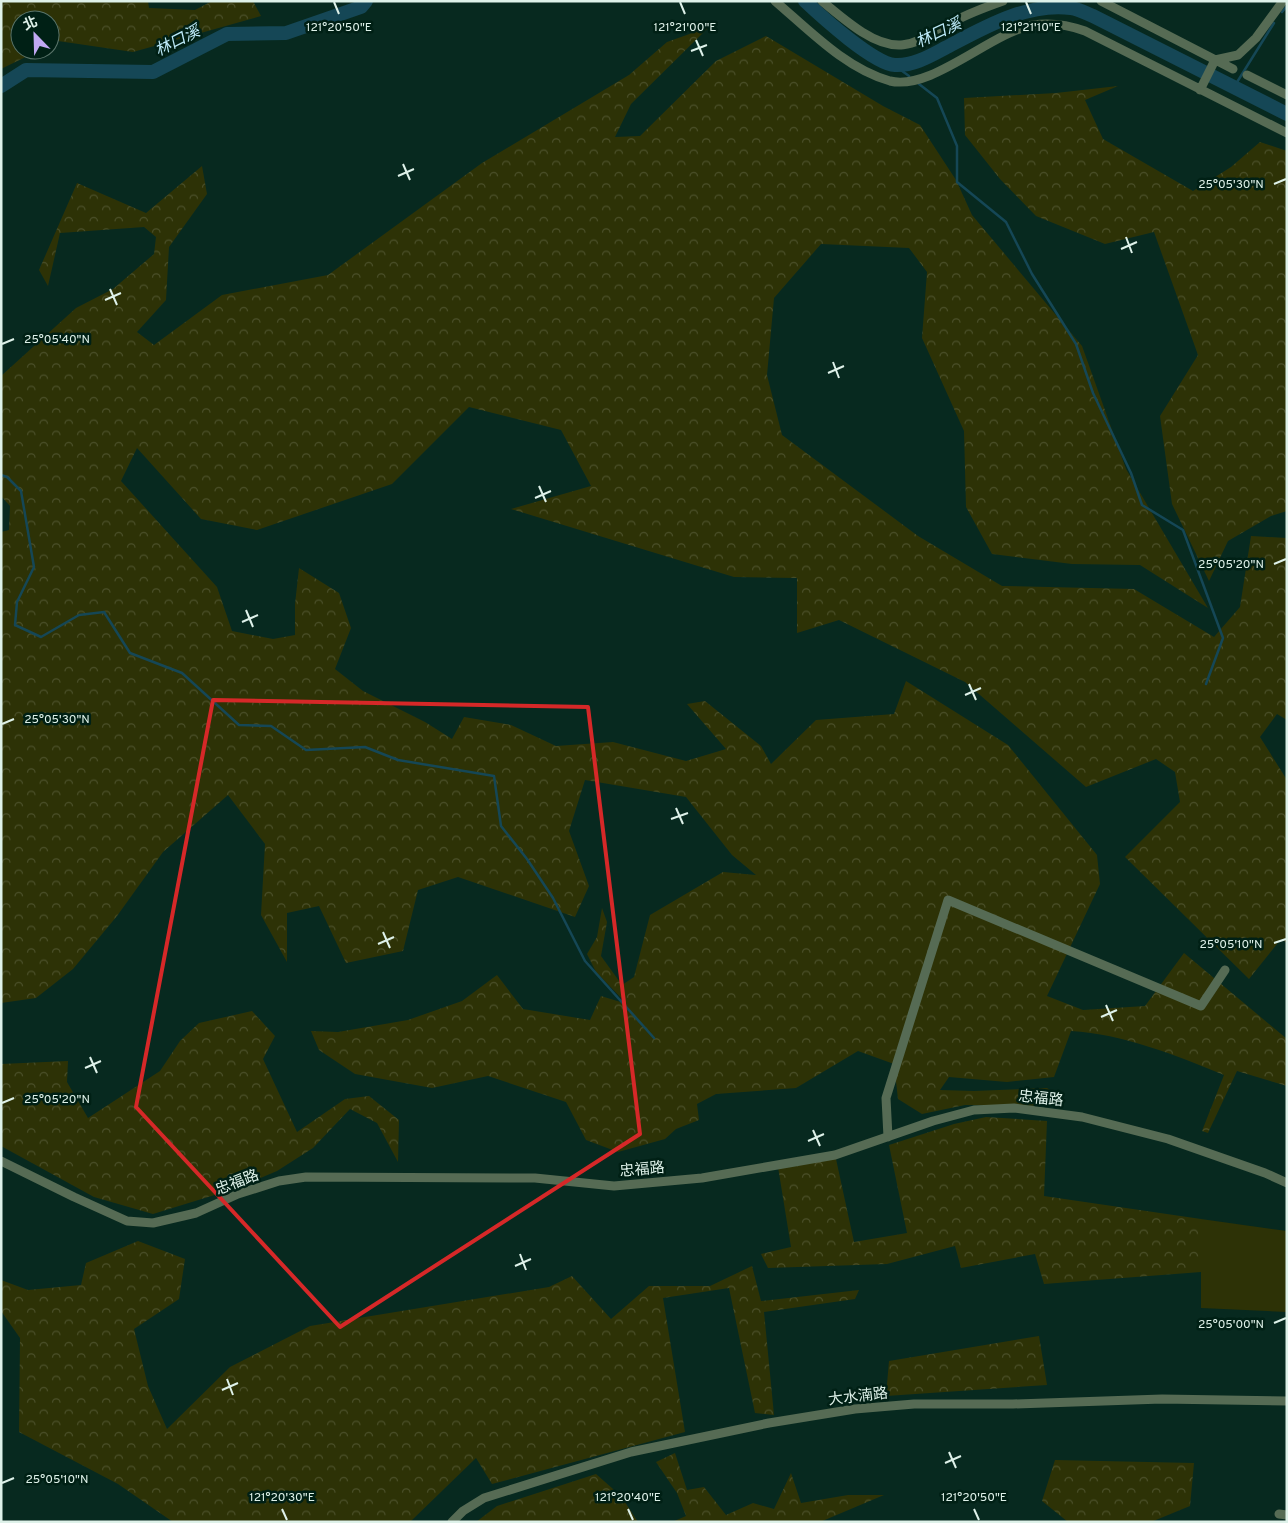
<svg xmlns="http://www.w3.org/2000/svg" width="1288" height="1523" viewBox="0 0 1288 1523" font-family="Overpass,'Noto Sans TC',sans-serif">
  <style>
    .green { fill: #2d3206 }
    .forest { fill: url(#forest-crowns) }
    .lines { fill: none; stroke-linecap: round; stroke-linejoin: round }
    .stream { stroke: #154756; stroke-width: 2.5 }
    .river { stroke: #154756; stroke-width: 14 }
    .minor { stroke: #566b54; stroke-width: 9 }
    .marked { fill: none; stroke: #d62828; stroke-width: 4; stroke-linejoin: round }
    .ticks { fill: none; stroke: #def1e9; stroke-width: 2 }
    .labels { text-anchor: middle; stroke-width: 5; stroke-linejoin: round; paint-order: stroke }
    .street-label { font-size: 15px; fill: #def1e9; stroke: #002015 }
    .water-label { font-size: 16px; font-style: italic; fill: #bdeaf9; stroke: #002015 }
    .ticks-label { font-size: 12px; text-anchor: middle; fill: #def1e9; stroke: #002015; stroke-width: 5; stroke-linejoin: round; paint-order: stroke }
  </style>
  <defs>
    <pattern id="forest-crowns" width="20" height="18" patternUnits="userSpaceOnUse" patternTransform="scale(1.25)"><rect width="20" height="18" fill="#2d3206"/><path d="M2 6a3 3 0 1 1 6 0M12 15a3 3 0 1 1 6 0" fill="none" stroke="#4b502a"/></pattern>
  </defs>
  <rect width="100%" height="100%" fill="#07291f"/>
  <!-- green -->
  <path class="green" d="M1201 1219 1287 1231V1312L1201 1308Z"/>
  <!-- forest -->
  <path class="forest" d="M1 1H148L149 8 195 10 212 1H253L261 16 133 52 58 41 50 45V20H20V50H40L1 69Z
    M709 27 631 104 615 137 640 136 716 61 766 36 883 106 920 125 956 180 972 215 1082 346 1126 469 1208 608 1140 565 1072 564 992 554 966 507 964 431 922 338 927 272 909 248 821 244 774 298 767 375 782 435 918 536 1002 586 1134 589 1214 637 1240 607 1251 536 1287 538V720L1277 714 1260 737 1287 780V943L1281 939 1249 979 1125 857 1180 802 1175 772 1156 759 1086 787 965 682 839 620 797 633V578L734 577 511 509 591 486 561 430 469 407 392 484 257 530 201 519 137 448 121 481 217 587 232 631 273 639 295 635V604L299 568 339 593 351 628 335 669 363 691 425 722 452 739 464 717 511 725 556 746 613 742 686 761 726 749 687 704 705 701 761 746 771 764 816 720 894 714 906 681 1008 745 1097 855 1100 884 1047 996 1083 1010 1145 1006 1184 953 1287 1039V1086L1237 1071 1208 1133 1202 1131 1224 1075C1175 1055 1123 1034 1071 1031L1054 1077 1007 1082 949 1077 940 1090 974 1091 1047 1088 1064 1100 1063 1106 965 1105 922 1114 898 1099 894 1064 858 1051 796 1088 716 1094 697 1104 699 1120 676 1129 665 1139 618 1152 586 1140 566 1102 488 1076 432 1088 355 1074 319 1050 311 1031 338 1032 408 1020 462 1001 497 975 523 1009 590 1020 601 996 627 1004 596 972 587 954 597 937 602 908 607 922 601 956 622 985 634 977 650 915 723 872 756 875 732 855 686 797 585 780 569 831 589 886 575 917 458 877 418 890 403 951 346 963 319 906 287 913V962L261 915 265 844 228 795 163 852 117 916 73 969 36 998 1 1003V532L9 530 10 506 1 496V376L76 308 113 289 154 254 156 237 144 227 60 233 48 286 39 270 77 183 146 213 202 166 207 194 169 247 166 300 137 332 154 345 222 295 328 275 482 163 629 75 667 42Z
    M1118 86 1085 100 1103 139 1193 191 1231 167 1260 142 1287 151V511L1271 516 1228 541 1209 581 1172 504 1160 416 1198 355 1154 232 1105 244 1036 216 1000 179 965 135 964 98 1056 93Z
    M252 1011 275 1036 263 1059 297 1132 345 1099 369 1096 399 1120 398 1162 377 1123 350 1109 313 1148 277 1171 234 1189 153 1214 94 1197 1 1146V1064L68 1061 67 1082 88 1118 160 1071 180 1041 199 1023Z
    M986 1117 1047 1121 1044 1196 1201 1219V1272L1044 1284 1035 1254 961 1268 955 1246 887 1264 768 1268 761 1254 791 1247 778 1167 836 1159 854 1242 907 1233 889 1145 954 1124Z
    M138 1241 185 1259 179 1299 134 1329 148 1386 167 1429 230 1367 310 1326 549 1287 572 1276 611 1319 649 1286H710L752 1266 761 1301 859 1290 855 1299 764 1312 774 1415 755 1413 729 1288 663 1298 685 1432 492 1484 476 1458 410 1522H173L118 1484 19 1432 20 1338 1 1311V1280L28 1290 81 1285 86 1263Z
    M1039 1336 1047 1385 886 1396 889 1361Z
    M675 1453 687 1490 704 1487 726 1515 753 1503 774 1509 791 1473 801 1503 848 1495H884L820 1522H672L686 1516 677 1493 656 1462Z
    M1055 1460 1194 1463 1190 1506 1151 1522H1068L1042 1501Z
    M596 1474 621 1496 638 1522H476L497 1506Z"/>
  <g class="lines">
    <!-- stream -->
    <path class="stream" d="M1282 12 1287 6
      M894 65 909 76
      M919 84 937 98 957 146V182L1006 222 1032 274 1076 344 1093 393 1131 473 1142 505 1183 530 1223 638 1206 684
      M1234 87 1274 23
      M1 475 7 477 21 491 34 567 17 602 15 625 41 637 79 615 104 612 130 653 182 673 239 725 271 726 306 750 365 747 398 760 494 776 501 826 527 859 553 898 585 961 654 1038"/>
    <!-- river -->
    <path class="river" d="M805 1C822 17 874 64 895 65 913 66 930 56 945 48 983 28 1027 2 1071 8 1078 9 1086 13 1093 16L1287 114
      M1 86 26 70 153 72 227 34 286 33 361 7 366 1"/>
    <!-- minor -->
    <path class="minor" d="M775 1C809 30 846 69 890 81 932 91 990 33 1033 25 1051 22 1068 25 1085 31L1287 133
      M822 1C835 12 848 23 862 32 903 58 918 40 953 22 969 13 986 7 1003 1
      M1101 1 1233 69
      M1247 75 1287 95
      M1200 90 1215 60 1238 55 1256 38 1283 1
      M888 1137 886 1098 948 900 1201 1006 1225 970
      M1 1161 74 1197 127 1221 153 1223 196 1213 238 1194 279 1181 306 1177 535 1178 614 1186 702 1178 835 1155 933 1121 974 1110 1014 1108 1082 1117 1168 1139 1265 1173 1287 1183
      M1279 1514 1287 1515
      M452 1522 463 1511 484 1498 631 1452 769 1423 855 1409 914 1404H1013L1162 1399 1287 1401"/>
  </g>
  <!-- marked area -->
  <path class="marked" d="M213 700 588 707 640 1134 340 1327 136 1107Z"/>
  <!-- ticks -->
  <path class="ticks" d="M334 2 339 14M680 2 685 14M1026 2 1031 14M696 40 703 56M691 51 707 45M403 164 410 180M398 176 414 169M1274 184 1286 179M1126 237 1132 253M1121 249 1137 242M110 289 117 305M105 300 121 293M2 344 14 339M833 362 839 378M828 373 844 366M539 486 546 502M535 498 551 491M1274 564 1286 559M246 610 253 627M242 622 258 615M969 684 976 700M965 695 981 688M2 724 14 719M676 808 683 824M671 819 688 813M383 932 390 948M1274 943 1286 939M378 944 394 937M1106 1005 1113 1021M1101 1017 1117 1010M90 1057 97 1073M85 1068 101 1061M2 1103 14 1098M813 1130 820 1146M808 1141 824 1134M520 1254 526 1270M515 1266 531 1259M1274 1323 1286 1318M227 1379 233 1395M222 1390 238 1383M949 1452 956 1468M945 1463 961 1456M2 1483 14 1478M282 1509 287 1520M628 1509 633 1520M974 1509 979 1520"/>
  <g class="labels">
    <!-- street labels -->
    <g class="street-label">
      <text transform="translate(1041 1098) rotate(6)" y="5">忠福路</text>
      <text transform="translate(642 1169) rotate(-5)" y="5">忠福路</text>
      <text transform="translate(237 1182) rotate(-21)" y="5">忠福路</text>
      <text transform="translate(858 1396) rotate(-7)" y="5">大水湳路</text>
    </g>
    <!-- water labels -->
    <g class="water-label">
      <text transform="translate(938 32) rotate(-25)" y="6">林口溪</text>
      <text transform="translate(177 40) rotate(-27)" y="6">林口溪</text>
    </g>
  </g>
  <g class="ticks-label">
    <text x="339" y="31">121°20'50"E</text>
    <text x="685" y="31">121°21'00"E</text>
    <text x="1031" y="31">121°21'10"E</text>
    <text x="1231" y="188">25°05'30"N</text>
    <text x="57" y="343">25°05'40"N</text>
    <text x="1231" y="568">25°05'20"N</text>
    <text x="57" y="723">25°05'30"N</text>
    <text x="1231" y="948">25°05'10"N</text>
    <text x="57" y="1103">25°05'20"N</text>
    <text x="1231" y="1328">25°05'00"N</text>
    <text x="57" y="1483">25°05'10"N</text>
    <text x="282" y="1501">121°20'30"E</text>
    <text x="628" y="1501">121°20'40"E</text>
    <text x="974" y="1501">121°20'50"E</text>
  </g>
  <!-- border -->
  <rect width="1288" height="1523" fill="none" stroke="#def1e9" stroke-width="5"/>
  <!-- north arrow -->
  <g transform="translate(35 35) rotate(337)"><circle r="24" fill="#002015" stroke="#59746a"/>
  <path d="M0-4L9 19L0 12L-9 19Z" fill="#c1a8f3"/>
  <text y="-8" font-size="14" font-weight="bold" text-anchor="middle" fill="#def1e9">北</text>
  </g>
</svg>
